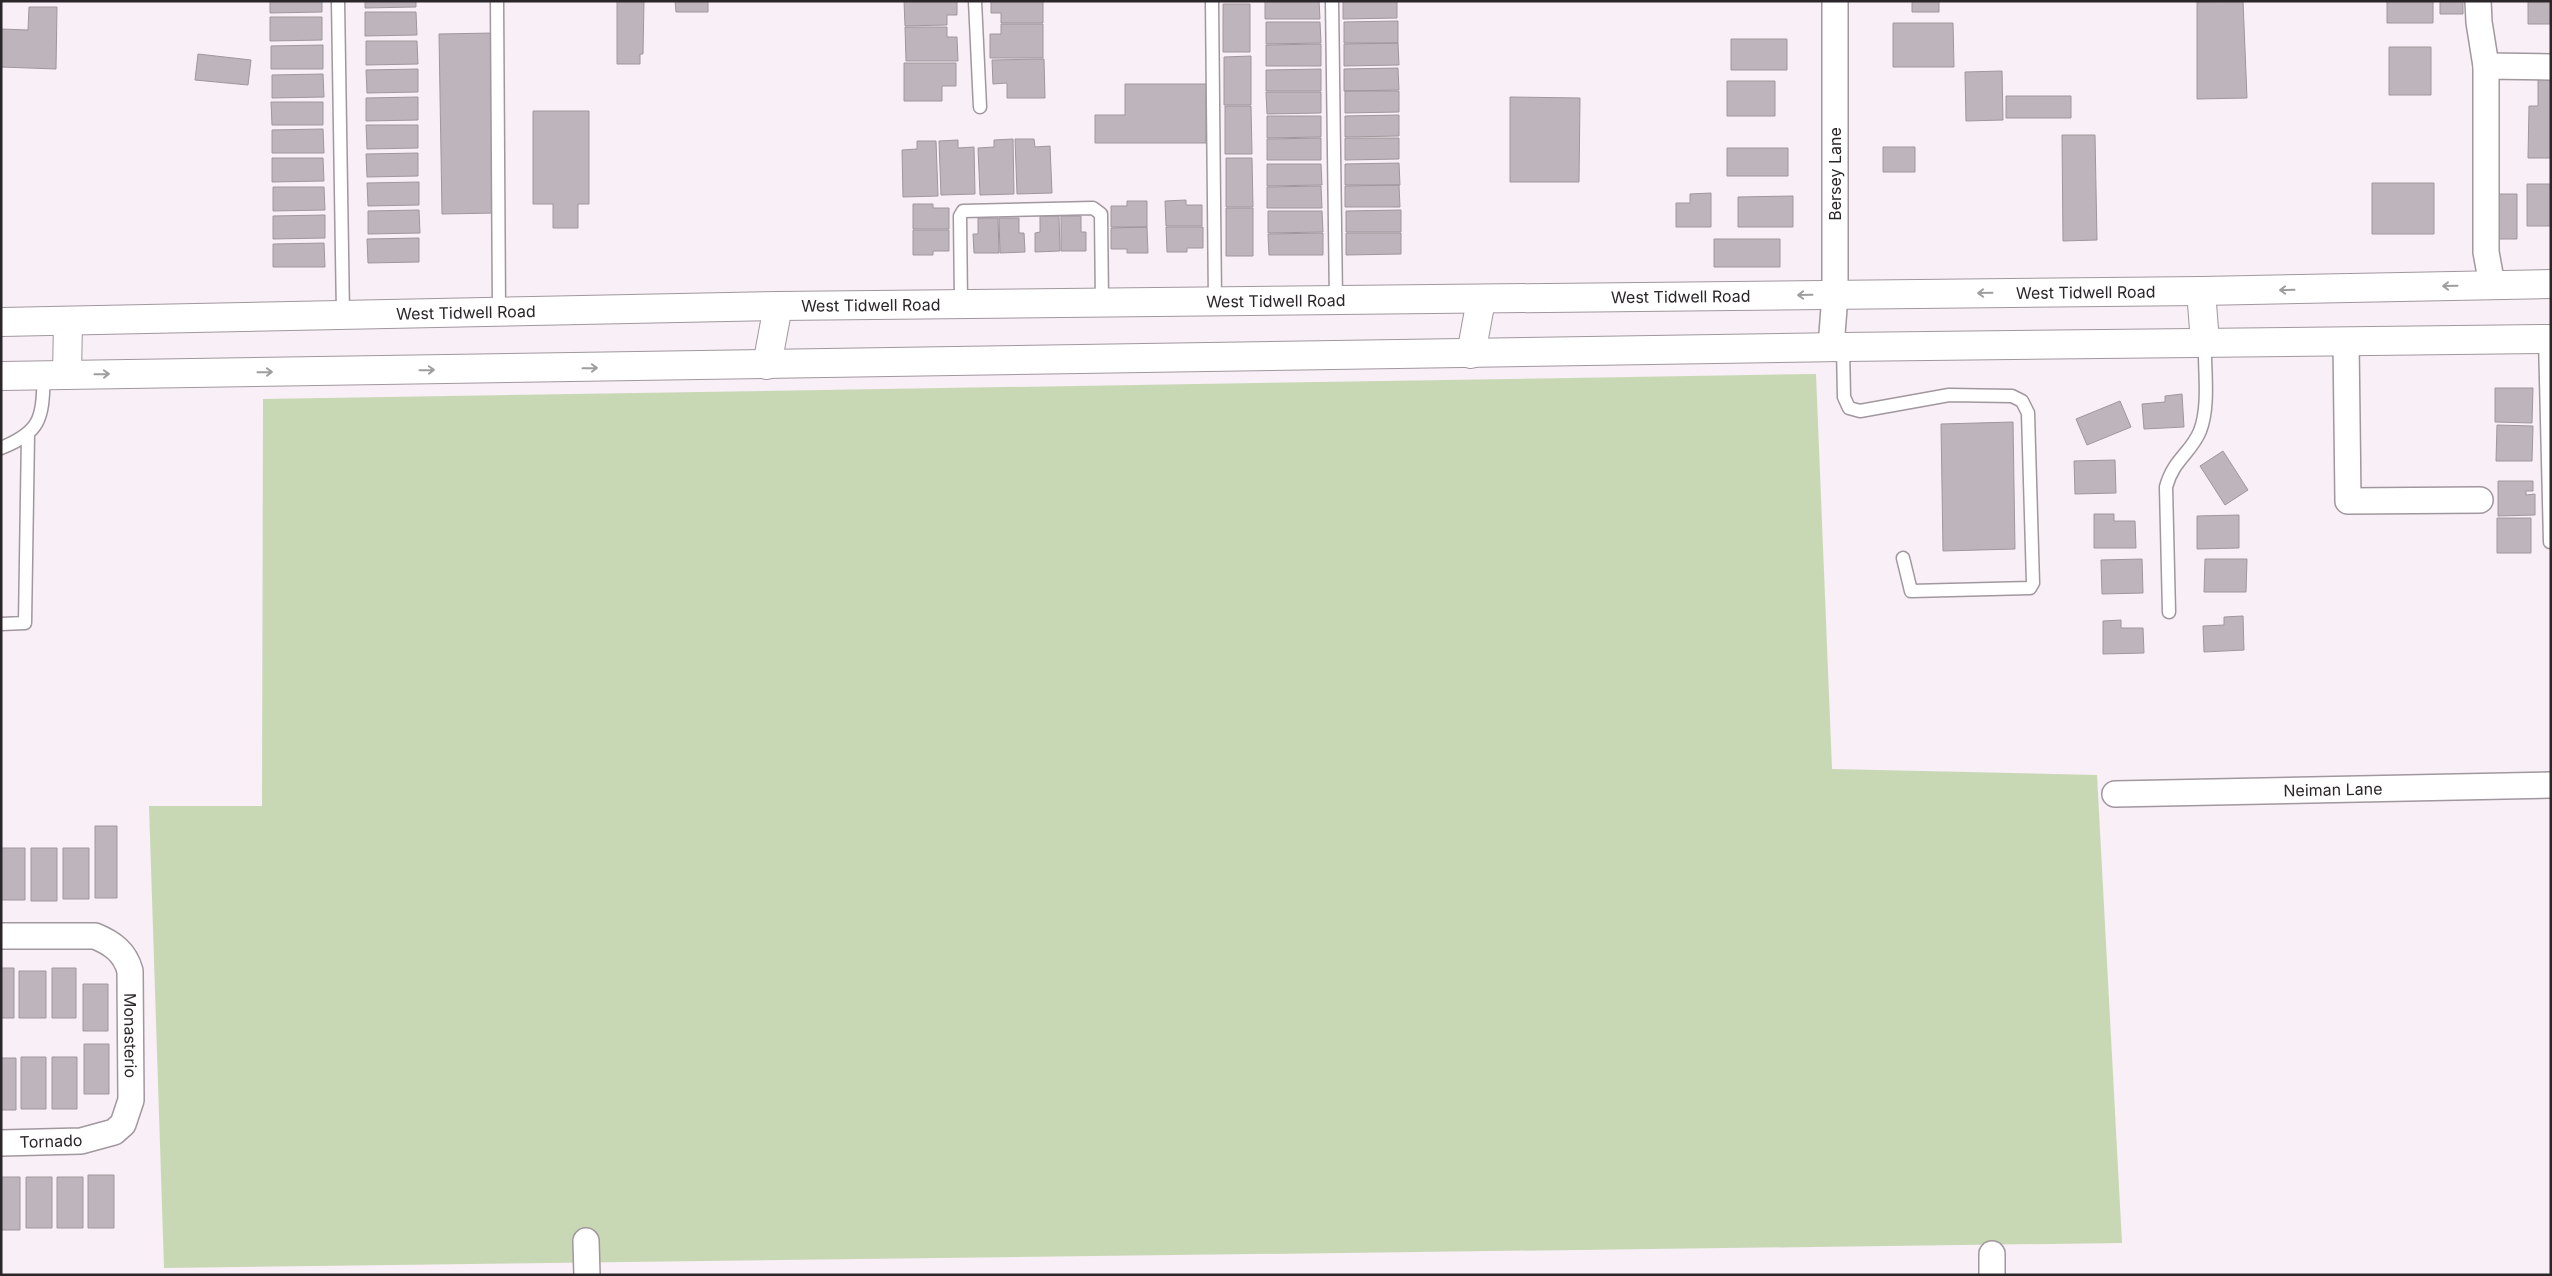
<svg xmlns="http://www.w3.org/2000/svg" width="2552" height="1276" viewBox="0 0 2552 1276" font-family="Inter,sans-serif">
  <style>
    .green { fill: #c8d8b5 }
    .building { fill: #beb4bb; stroke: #a0979d }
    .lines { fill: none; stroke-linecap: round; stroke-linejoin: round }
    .lane-casing { stroke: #a1979e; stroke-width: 15 }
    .street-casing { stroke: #a1979e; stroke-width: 28 }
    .secondary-casing { stroke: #a1979e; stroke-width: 30 }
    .lane { stroke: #fff; stroke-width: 12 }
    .street { stroke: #fff; stroke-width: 25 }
    .secondary { stroke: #fff; stroke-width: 28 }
    .oneway { stroke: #9f9d9f }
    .labels { text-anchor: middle; stroke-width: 4; stroke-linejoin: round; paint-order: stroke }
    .street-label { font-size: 16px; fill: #2a2629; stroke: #fff }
  </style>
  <rect width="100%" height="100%" fill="#f9eff6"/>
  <!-- green -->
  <path class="green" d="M1816 374 1832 769 2097 775 2122 1243 164 1268 149 806H262L263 399Z"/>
  <!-- building -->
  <path class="building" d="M270 1H322V12L270 13Z
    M365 1H416V7L365 8Z
    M617 1H644L643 54H640V64H617Z
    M675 1H708V12H676Z
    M904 1H957V15H947V25L905 26Z
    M991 1H1043V23H1001V13H991Z
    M1265 1H1319L1320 19H1265Z
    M1343 1H1397V18L1343 19Z
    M1912 1H1939V12H1912Z
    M2243 1 2247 98 2197 99V2Z
    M2387 1H2433V23H2387Z
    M2440 1H2463V14H2440Z
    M2528 1H2551V24H2528Z
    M1223 4H1250V52H1223Z
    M29 7H57L56 69 1 67V29L28 30Z
    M365 12H416L417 35 365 36Z
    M270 17H322V40L270 41Z
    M1398 21V43H1344V22Z
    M1266 22H1320L1321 43 1266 44Z
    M1893 23H1953L1954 67H1893Z
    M1001 24H1043V58H990V34H1001Z
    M905 27H947V37H957L958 61H906Z
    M493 33 496 213 442 214 439 34Z
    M1731 39H1787V70H1731Z
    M366 41H417L418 64 366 65Z
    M1398 43 1399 65 1344 66V44Z
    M1321 44V66H1266V45Z
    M323 45V69H271V46Z
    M2389 47H2431V95H2389Z
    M198 54 251 60 248 85 195 80Z
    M1251 56V105H1224V57Z
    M1044 59 1045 98H1007V83L993 84 992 60Z
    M904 63H956V86H942V101H904Z
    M1398 68 1399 90 1344 91V69Z
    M418 69V92L367 93 366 70Z
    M1321 69V91H1266V70Z
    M2002 71 2003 120 1966 121 1965 72Z
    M323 74 324 97 272 98V75Z
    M2538 76H2551V158H2528L2529 106H2538Z
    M1727 81H1775V116H1727Z
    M1125 84H1206V143H1095V115H1125Z
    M1345 91H1399V112L1345 113Z
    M1266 92H1321V113L1267 114Z
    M2006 96H2071V118H2006Z
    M418 97V120L366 121V98Z
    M1510 97 1580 98 1579 182H1510Z
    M271 102H323V125H272Z
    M1225 106H1251L1252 154H1225Z
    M533 111H589V204H578V228H553V204H533Z
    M1399 115V136L1345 137V116Z
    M1267 116H1321V137L1267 138Z
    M366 125H418V148L367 149Z
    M323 129 324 153H272V130Z
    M2062 135H2095L2097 240 2063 241Z
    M1321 138V160H1267V139Z
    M1345 138H1399V159L1345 160Z
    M1013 139 1014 194 980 195 978 148 994 147V140Z
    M1015 139H1034L1035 147 1050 146 1052 193 1017 194Z
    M958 140V148L974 147 975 194 941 195 939 141Z
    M917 141H936L938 196 903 197 902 150 917 149Z
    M1883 147H1915V172H1883Z
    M1727 148H1788V176H1727Z
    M418 153V176L367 177 366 154Z
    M272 158H323L324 181 272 182Z
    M1226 158H1252L1253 207H1226Z
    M1399 163 1400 185H1345V164Z
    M1267 164H1321L1322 185 1267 186Z
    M419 182V205L368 206 367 183Z
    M2372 183H2434V234H2372Z
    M2527 184H2551V226H2527Z
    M1399 185 1400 207H1345V186Z
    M1321 186 1322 208H1267V187Z
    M273 187H324L325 210 273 211Z
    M1711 193V227H1676V203H1690V194Z
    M2493 194H2517V239H2493Z
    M1793 196V227H1738V197Z
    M1186 200V205H1202V226H1166L1165 201Z
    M1127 201H1147V227H1111V206H1127Z
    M913 204H933V208H949V229H913Z
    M1226 208H1253V256H1226Z
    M419 210 420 233 368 234V211Z
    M1401 210V232H1346V211Z
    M1268 211H1322L1323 232 1268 233Z
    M325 215V238L273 239V216Z
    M1040 216H1059L1060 251 1035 252V233L1040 232Z
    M1061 216H1081V232H1086V251H1061Z
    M978 218H998L999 253H974L973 234H978Z
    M999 218H1019V233H1024L1025 252 1000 253Z
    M1147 227 1148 253H1127V249H1111V228Z
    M1166 227H1203V248H1187V252H1167Z
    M913 230H949V251H933V255H913Z
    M1323 233V255H1269L1268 234Z
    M1346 233H1401V254L1346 255Z
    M419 238V262L368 263 367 239Z
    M1714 239H1780V267H1714Z
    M324 243 325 267H273V244Z
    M2495 388H2533L2532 423 2495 422Z
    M2182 394 2184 427 2144 429 2142 404 2165 402V396Z
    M2120 401 2131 427 2087 445 2076 419Z
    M2013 422 2015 549 1943 551 1941 424Z
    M2497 425 2533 426 2532 461H2496Z
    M2223 451 2248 490 2225 505 2200 466Z
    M2115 460 2116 493 2075 494 2074 461Z
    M2498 481H2533V491H2526V495L2535 494V515L2498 516Z
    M2094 514H2114V521H2135L2136 548H2094Z
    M2239 515V548L2197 549V516Z
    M2497 518H2531V553H2497Z
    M2142 559 2143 593 2102 594 2101 560Z
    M2205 559H2247L2246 592H2204Z
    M2243 616 2244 650 2204 652 2203 626 2224 625V617Z
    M2121 620V628H2143L2144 653 2103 654V621Z
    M95 826H117V898H95Z
    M1 848H25V900H1Z
    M31 848H57V901H31Z
    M63 848H89V899H63Z
    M1 968H14V1018H1Z
    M52 968H76V1018H52Z
    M19 971H46V1018H19Z
    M83 984H108V1031H83Z
    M84 1044H109V1094H84Z
    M21 1057H46V1109H21Z
    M52 1057H77V1109H52Z
    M1 1058H16V1110H1Z
    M88 1175H114V1228H88Z
    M1 1177H20V1230H1Z
    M26 1177H52V1228H26Z
    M57 1177H83V1228H57Z"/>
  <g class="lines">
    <defs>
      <path id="lane" d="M338 1 343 315
        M497 1 499 312
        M975 1 980 107
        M1212 1 1215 302
        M1332 1 1336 301
        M961 304 960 216 963 211 1093 208 1101 214 1102 303
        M2545 339 2550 542
        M1843 347 1844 397 1849 408 1860 411 1949 395 2012 396 2022 401 2028 413 2033 583 2030 588 1911 591 1903 558
        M1 448C43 431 42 417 44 375
        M2169 612 2166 487C2173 460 2191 453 2200 431 2210 405 2204 370 2205 342
        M1 624 25 623 28 434"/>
      <g id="street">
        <path d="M2478 1 2479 22 2486 66"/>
        <path d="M2492 285 2486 252V66L2551 67"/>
        <path d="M2346 341 2348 501 2480 500"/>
        <path d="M1831 347 1835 295V1"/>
        <path id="s1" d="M2115 794 2551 785"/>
        <path id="s2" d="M1 936H95C112 943 125 952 130 971L131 1100 123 1124 114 1132 81 1141 1 1143"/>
        <path d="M586 1241 587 1275"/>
        <path d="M1992 1275V1254"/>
      </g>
      <g id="secondary">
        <path d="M2201 291 2205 342"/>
        <path id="s3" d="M1 322 778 306 2201 291 2551 284"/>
        <path d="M1471 354 1481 300"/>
        <path d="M767 365 778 306"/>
        <path d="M67 375 68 321"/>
        <path d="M1 376 1843 347 2551 339"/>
      </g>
    </defs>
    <!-- lane casing -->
    <use href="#lane" class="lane-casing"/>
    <!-- street casing -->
    <use href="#street" class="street-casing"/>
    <!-- secondary casing -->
    <use href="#secondary" class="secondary-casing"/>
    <!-- lane -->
    <use href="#lane" class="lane"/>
    <!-- street -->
    <use href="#street" class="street"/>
    <!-- secondary -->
    <use href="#secondary" class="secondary"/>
  </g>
  <!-- one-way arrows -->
  <defs><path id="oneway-shaft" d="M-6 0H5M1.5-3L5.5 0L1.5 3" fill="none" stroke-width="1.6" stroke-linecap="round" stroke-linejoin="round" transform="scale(1.25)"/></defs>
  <g class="oneway">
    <use href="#oneway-shaft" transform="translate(2450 286) rotate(179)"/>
    <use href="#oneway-shaft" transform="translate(2287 290) rotate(179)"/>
    <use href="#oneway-shaft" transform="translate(1985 293) rotate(179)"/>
    <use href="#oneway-shaft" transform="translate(1805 295) rotate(179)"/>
    <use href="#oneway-shaft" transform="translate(590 368) rotate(-1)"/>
    <use href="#oneway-shaft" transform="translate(427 370) rotate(-1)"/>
    <use href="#oneway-shaft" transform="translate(265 372) rotate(-1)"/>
    <use href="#oneway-shaft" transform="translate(102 374) rotate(-1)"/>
  </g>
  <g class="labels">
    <!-- street labels -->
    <g class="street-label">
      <text transform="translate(1835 174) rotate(-90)" y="6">Bersey Lane</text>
      <text dy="6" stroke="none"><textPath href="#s3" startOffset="2085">West Tidwell Road</textPath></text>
      <text dy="6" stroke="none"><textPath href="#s3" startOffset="1680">West Tidwell Road</textPath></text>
      <text dy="6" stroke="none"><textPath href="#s3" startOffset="1275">West Tidwell Road</textPath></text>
      <text dy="6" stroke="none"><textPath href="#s3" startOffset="870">West Tidwell Road</textPath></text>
      <text dy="6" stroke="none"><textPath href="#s3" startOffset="465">West Tidwell Road</textPath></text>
      <text dy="6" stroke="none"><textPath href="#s1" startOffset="218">Neiman Lane</textPath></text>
      <text dy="6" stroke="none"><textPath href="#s2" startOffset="210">Monasterio</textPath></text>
      <text transform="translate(51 1141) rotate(-2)" y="6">Tornado</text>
    </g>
  </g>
  <!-- border -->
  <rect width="2552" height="1276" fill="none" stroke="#2a2629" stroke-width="5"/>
</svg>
